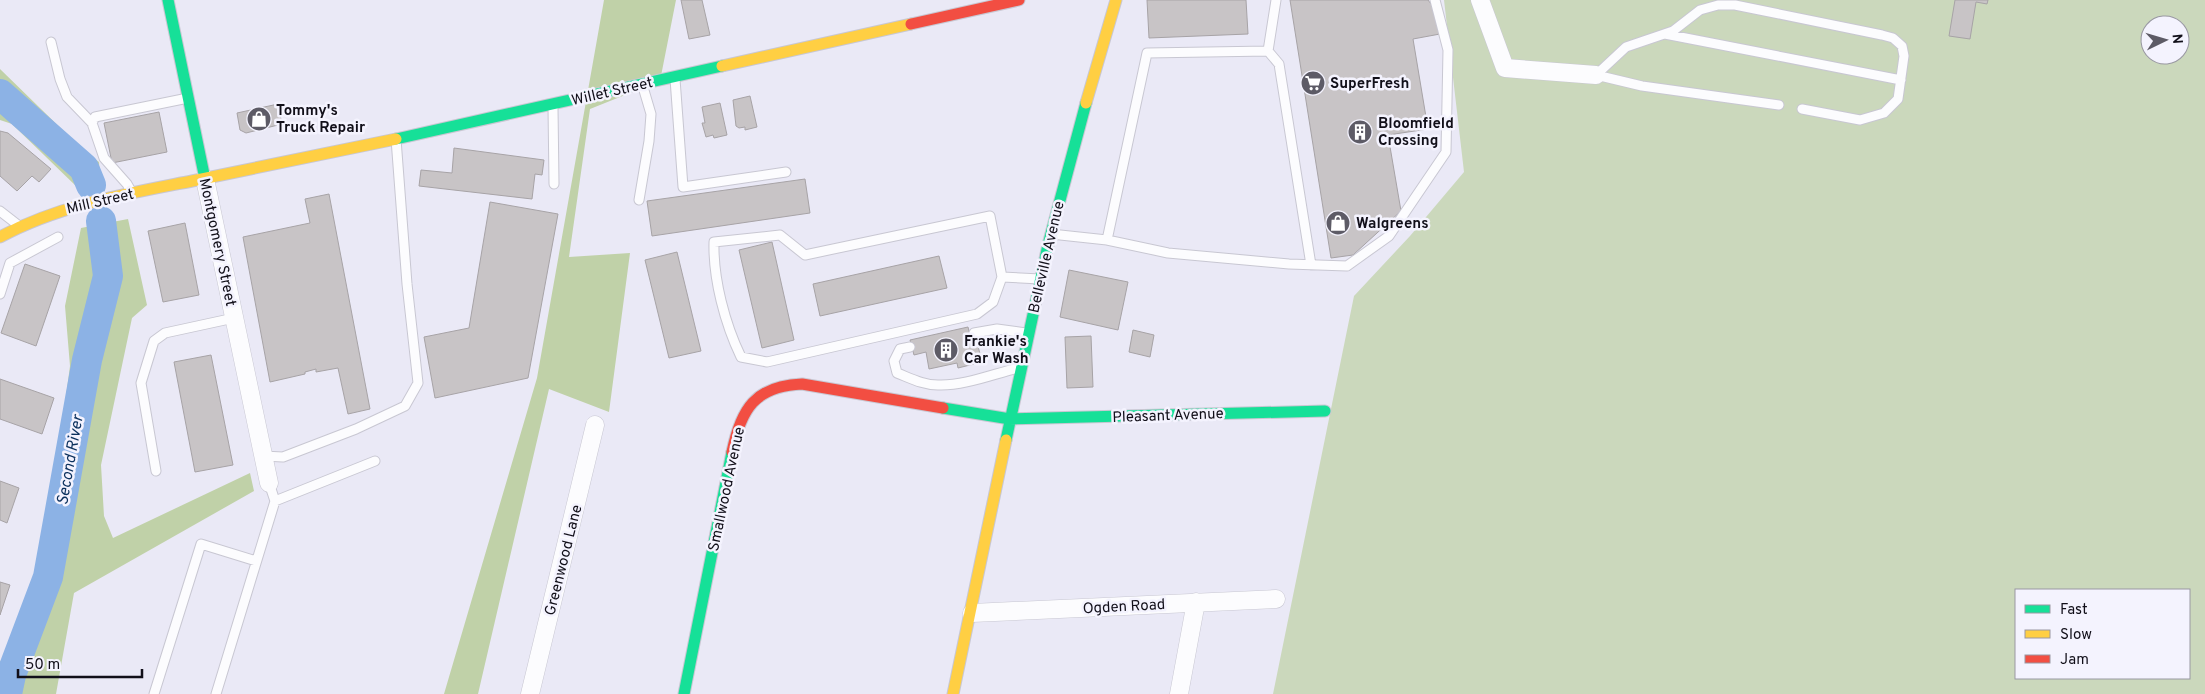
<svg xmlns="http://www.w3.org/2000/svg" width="2205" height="694" viewBox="0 0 2205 694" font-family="Overpass,sans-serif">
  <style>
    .green { fill: #cbd8bc; fill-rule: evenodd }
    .forest { fill: #c0d1a8 }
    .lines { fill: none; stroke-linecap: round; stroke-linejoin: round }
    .river { stroke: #8cb2e5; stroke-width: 30 }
    .building { fill: #c8c4c6; stroke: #a7a3a6 }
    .lane-casing { stroke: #c8c7d2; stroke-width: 11 }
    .street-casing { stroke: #c8c7d2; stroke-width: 19 }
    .fast-casing { stroke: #c8c7d2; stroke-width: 13 }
    .slow-casing { stroke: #c8c7d2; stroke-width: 13 }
    .jam-casing { stroke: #c8c7d2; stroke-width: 13 }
    .lane { stroke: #fcfcfe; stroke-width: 9 }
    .street { stroke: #fcfcfe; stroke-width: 18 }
    .fast { stroke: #16e098; stroke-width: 11 }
    .slow { stroke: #ffcf43; stroke-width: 11 }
    .jam { stroke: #f24e42; stroke-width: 11 }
    .labels { text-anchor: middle; stroke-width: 5; stroke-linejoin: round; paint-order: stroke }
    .poi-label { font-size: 15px; font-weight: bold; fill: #110f19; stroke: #f4f3fe; text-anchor: start }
    .street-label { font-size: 15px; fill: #110f19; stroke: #f4f3fe }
    .water-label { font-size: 16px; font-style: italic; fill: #0d325e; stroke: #f4f3fe }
  </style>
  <rect width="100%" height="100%" fill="#eae9f6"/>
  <!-- green -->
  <path class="green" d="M1444 0H2205V694H1273L1354 296 1410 236 1464 172ZM2150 25H2180V55H2150ZM2016 590H2189V678H2016Z"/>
  <!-- forest -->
  <path class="forest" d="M604 0H676L660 81 590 109 569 257 630 253 609 412 549 389 478 694H444L537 378Z
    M0 69 81 148 99 162 100 181 78 188 12 124 0 120Z
    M128 219 147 305 132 318 101 465 104 516 113 538 250 473 254 491 74 593 56 694H0V662L13 642 40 557 54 486 70 366 65 306 81 228Z"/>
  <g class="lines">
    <!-- river -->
    <path class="river" d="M0 94 84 168 91 185
      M7 694 11 675 48 577 87 360 108 276 101 221"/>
  </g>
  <!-- building -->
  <path class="building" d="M681 0H702L710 35 689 39Z
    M1147 0H1246L1248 34 1149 38Z
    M1290 0H1428L1435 9 1440 34 1413 39 1428 129 1388 135 1401 211 1353 255 1331 258Z
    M1955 0H1988L1987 4 1976 2 1970 39 1949 36Z
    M750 96 757 127 745 130V127L739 128 736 126 733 100Z
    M720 103 727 135 714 138 713 135 706 137 702 123H705L702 107Z
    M278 104 282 124 246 133 240 130 237 113Z
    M159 112 167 152 112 163 104 123Z
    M0 131 8 133 51 169 39 182 32 176 17 191 0 176Z
    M454 148 544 160 542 175 535 174 532 199 419 186 421 170 452 173Z
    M805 179 810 213 652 236 647 201Z
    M329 194 370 409 348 414 338 368 316 372V369L305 372V374L270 382 243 237 310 223 305 199Z
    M490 202 558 214 528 378 435 398 424 337 469 328Z
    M185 223 199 295 163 302 148 231Z
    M772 242 794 340 762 348 739 250Z
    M677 252 701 351 669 358 645 260Z
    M939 256 947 288 820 316 813 284Z
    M25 264 60 276 36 346 1 333Z
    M1069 270 1128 282 1118 330 1060 317Z
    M968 327 973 347 978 346 982 362 958 368 957 363 929 369 926 352 914 355 910 340Z
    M1133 330 1154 335 1150 357 1129 352Z
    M1091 336 1093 387 1067 388 1065 337Z
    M211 355 233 465 195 472 174 362Z
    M0 379 54 398 42 434 0 419Z
    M0 481 19 488 7 523 0 520Z
    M0 582 10 585 0 615Z"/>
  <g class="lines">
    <defs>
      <path id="lane" d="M1665 34 1901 80
        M51 42 60 79 67 97 92 123
        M1268 51 1279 64 1311 265
        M675 79 683 187 786 172
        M1779 105 1642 86 1596 75 1626 47 1673 31 1700 10 1718 5H1735L1882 35 1893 38 1902 46 1904 56 1898 99 1884 113 1860 120 1802 109
        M553 107 554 184
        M131 191 127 184 104 158 92 123 95 117 188 98
        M639 200 649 141 651 114 643 87
        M0 211 18 225
        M990 216 1002 277 993 302 977 314 767 362 741 357C725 324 713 279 714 242L780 235 805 255Z
        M1051 234 1107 240 1168 253 1289 264 1347 266 1389 236 1446 152 1448 50 1435 0
        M1107 240 1147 53 1268 51 1276 0
        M1002 277 1040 279
        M0 294 10 263 58 237
        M974 333 997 329 1026 333
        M910 347 900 349 894 361 897 373C910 378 923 385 938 385 964 386 993 374 1018 368
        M263 456 283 457 356 429 405 406 418 383 407 284 396 139
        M156 471 141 383 154 341 165 333 234 318
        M269 483 275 501 375 461
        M154 694 201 544 256 561
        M216 694 275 501"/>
      <path id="street" d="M1480 0 1505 68 1596 75
        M205 179 269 483
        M972 613 1276 599
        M530 694 595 425
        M1179 694 1196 602"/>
      <path id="fast" d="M168 0 205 179
        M396 139 722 66
        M943 408 1010 419 1325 411
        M1006 440 1048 245 1086 103
        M684 694 732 452"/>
      <path id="slow" d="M722 66 911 24
        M1086 103 1116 0
        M0 237C59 205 126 194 192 181 260 167 328 153 396 139
        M953 694 1006 440"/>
      <path id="jam" d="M911 24 1019 0
        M732 452C741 409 755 386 802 384L943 408"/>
    </defs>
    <!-- lane casing -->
    <use href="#lane" class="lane-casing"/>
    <!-- street casing -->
    <use href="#street" class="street-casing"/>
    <!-- fast casing -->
    <use href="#fast" class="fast-casing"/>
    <!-- slow casing -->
    <use href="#slow" class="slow-casing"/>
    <!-- jam casing -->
    <use href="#jam" class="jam-casing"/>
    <!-- lane -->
    <use href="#lane" class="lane"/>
    <!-- street -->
    <use href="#street" class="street"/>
    <!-- fast -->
    <use href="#fast" class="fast"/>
    <!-- slow -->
    <use href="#slow" class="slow"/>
    <!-- jam -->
    <use href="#jam" class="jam"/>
  </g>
  <!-- icons -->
  <defs>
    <symbol id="supermarket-disc" viewBox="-11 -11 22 22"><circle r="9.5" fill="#5d5b66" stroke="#f4f3fe"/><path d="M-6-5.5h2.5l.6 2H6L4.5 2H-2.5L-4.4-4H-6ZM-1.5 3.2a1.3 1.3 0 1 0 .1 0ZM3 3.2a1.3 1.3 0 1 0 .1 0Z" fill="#fff"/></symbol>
    <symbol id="shop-disc" viewBox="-11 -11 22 22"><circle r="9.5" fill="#5d5b66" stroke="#f4f3fe"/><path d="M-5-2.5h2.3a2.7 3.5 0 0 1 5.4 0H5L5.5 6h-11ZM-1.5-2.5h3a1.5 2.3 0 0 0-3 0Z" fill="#fff"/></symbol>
    <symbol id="building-disc" viewBox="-11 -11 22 22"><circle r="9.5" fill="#5d5b66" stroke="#f4f3fe"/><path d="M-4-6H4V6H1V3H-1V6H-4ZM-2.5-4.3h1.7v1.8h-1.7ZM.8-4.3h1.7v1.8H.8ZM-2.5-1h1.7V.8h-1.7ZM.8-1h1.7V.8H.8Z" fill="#fff"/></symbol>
  </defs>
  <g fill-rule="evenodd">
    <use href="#supermarket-disc" x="1299" y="69" width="28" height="28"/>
    <use href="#shop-disc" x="245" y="105" width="28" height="28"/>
    <use href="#building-disc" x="1346" y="118" width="28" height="28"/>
    <use href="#shop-disc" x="1324" y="209" width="28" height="28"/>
    <use href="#building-disc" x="932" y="336" width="28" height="28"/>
  </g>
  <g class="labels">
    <!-- poi labels -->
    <g class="poi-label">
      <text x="1330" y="88">SuperFresh</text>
      <text x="276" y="115">Tommy's<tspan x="276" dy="17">Truck Repair</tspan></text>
      <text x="1378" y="128">Bloomfield<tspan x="1378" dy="17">Crossing</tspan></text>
      <text x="1356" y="228">Walgreens</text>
      <text x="964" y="346">Frankie's<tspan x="964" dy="17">Car Wash</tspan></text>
    </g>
    <!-- street labels -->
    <g class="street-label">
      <text transform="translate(612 91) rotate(-13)" y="5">Willet Street</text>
      <text transform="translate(100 201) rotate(-13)" y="5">Mill Street</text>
      <text transform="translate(218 242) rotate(78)" y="5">Montgomery Street</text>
      <text transform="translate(1046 257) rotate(-77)" y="5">Belleville Avenue</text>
      <text transform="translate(1168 415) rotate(-2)" y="5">Pleasant Avenue</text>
      <text transform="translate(726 489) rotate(-78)" y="5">Smallwood Avenue</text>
      <text transform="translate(563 560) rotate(-76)" y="5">Greenwood Lane</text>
      <text transform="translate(1124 606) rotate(-3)" y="5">Ogden Road</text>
    </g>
    <!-- water labels -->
    <g class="water-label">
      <text transform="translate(69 460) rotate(-80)" y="6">Second River</text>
    </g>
  </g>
  <!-- legend -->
  <rect x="2015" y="589" width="175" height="90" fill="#f4f3fe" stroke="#9998a2"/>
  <rect x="2025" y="605" width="25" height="8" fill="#16e098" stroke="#9998a2"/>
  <text x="2060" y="614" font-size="15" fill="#110f19">Fast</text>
  <rect x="2025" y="630" width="25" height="8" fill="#ffcf43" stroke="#9998a2"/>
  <text x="2060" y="639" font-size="15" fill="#110f19">Slow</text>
  <rect x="2025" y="655" width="25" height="8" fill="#f24e42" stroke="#9998a2"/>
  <text x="2060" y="664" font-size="15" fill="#110f19">Jam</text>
  <!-- north arrow -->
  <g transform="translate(2165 40) rotate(85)"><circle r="24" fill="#f4f3fe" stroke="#9998a2"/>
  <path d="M0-4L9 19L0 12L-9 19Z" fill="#5d5b66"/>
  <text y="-8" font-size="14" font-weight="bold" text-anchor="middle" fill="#110f19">N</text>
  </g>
  <!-- scale -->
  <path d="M18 669v8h124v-8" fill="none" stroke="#110f19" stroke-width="2.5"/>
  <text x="25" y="669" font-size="15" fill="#110f19" stroke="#f4f3fe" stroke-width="4" paint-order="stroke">50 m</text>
</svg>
